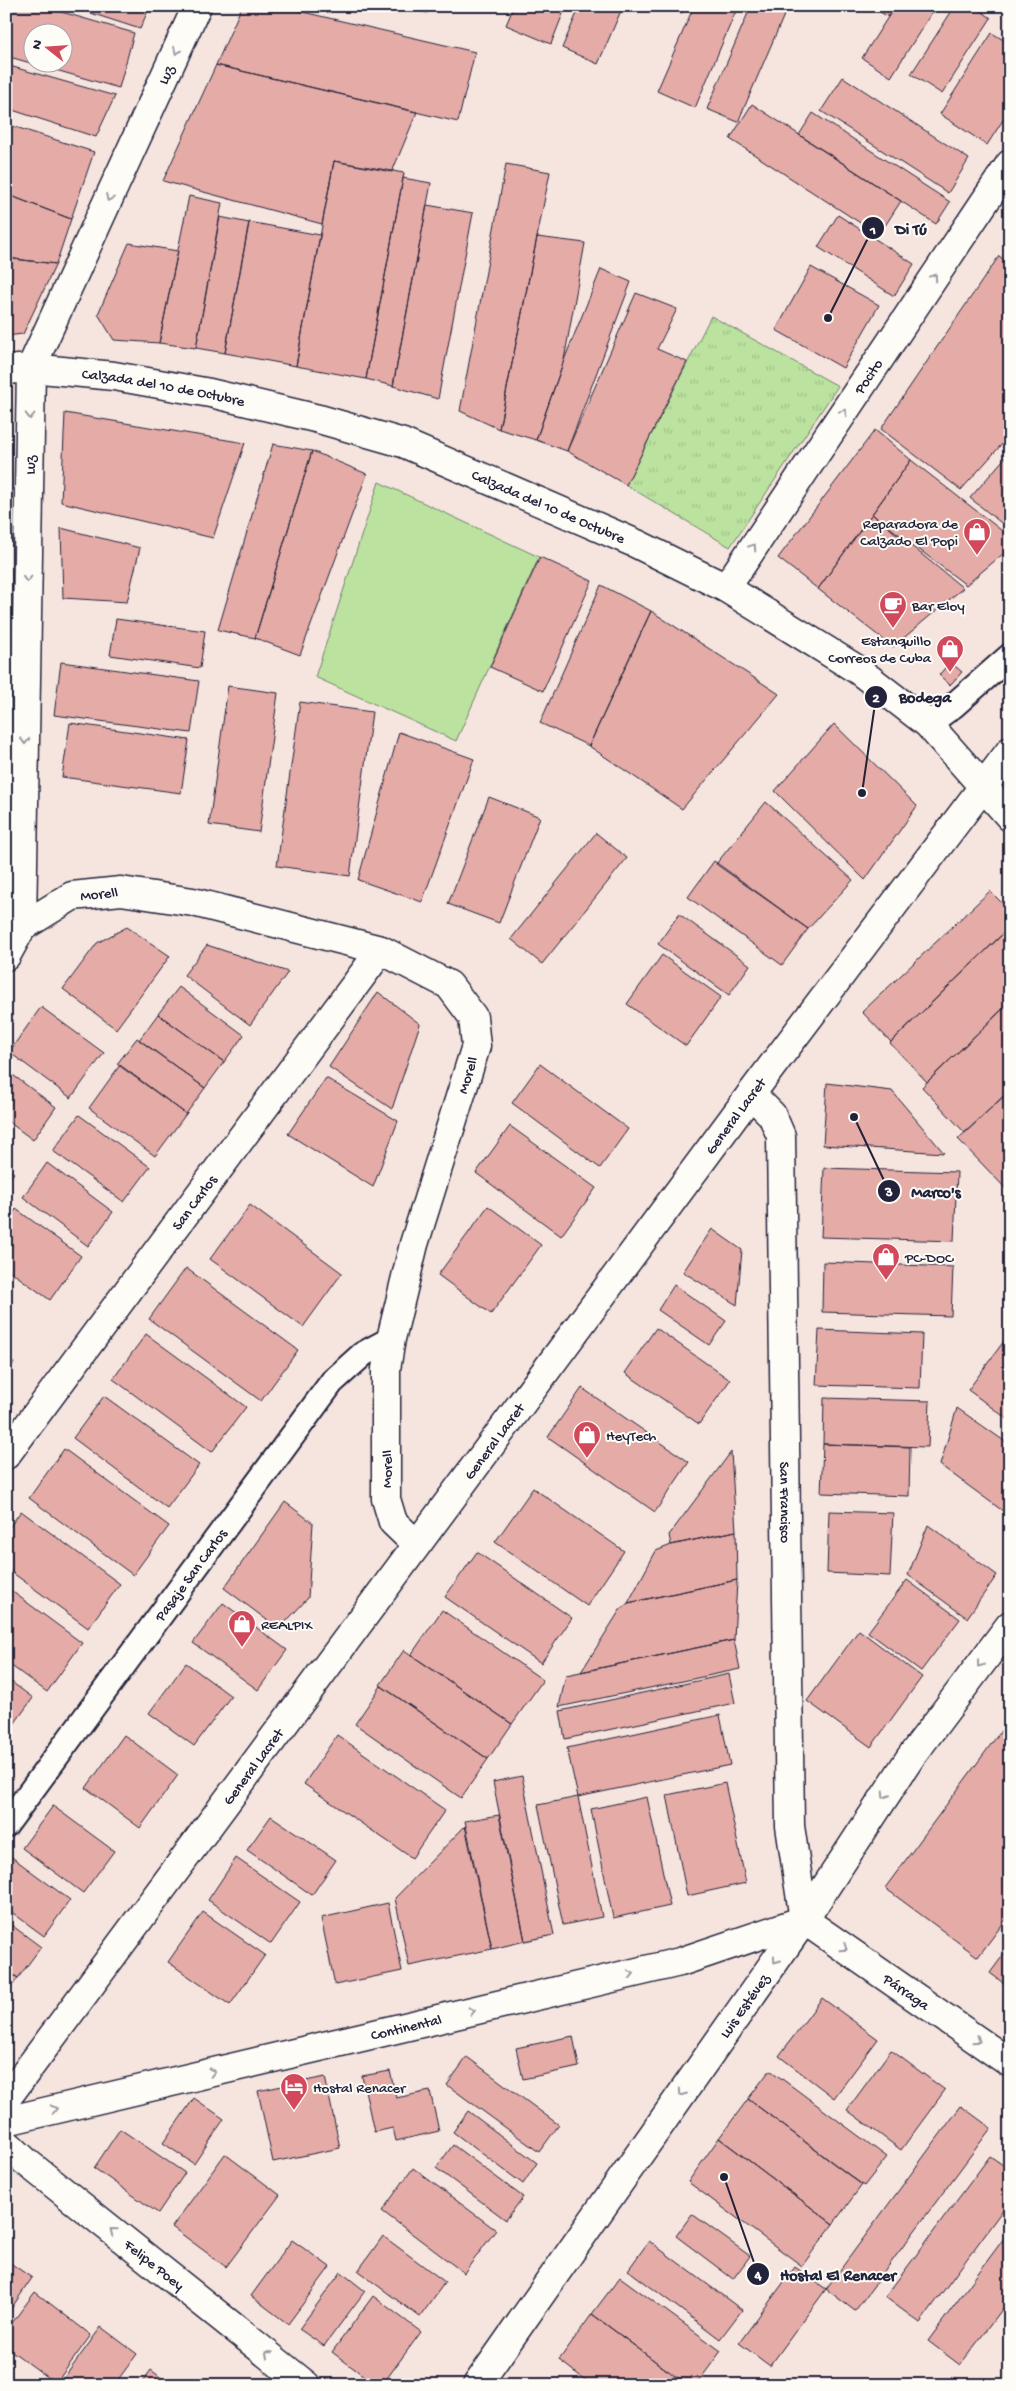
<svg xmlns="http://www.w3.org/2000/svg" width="1016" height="2391" viewBox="0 0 1016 2391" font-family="'Gochi Hand',sans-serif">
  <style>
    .grass { fill: #bbe29e; stroke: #6e826c }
    .park { fill: url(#park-tufts); stroke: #6e826c }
    .building { fill: #e5aba6; stroke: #22223b; fill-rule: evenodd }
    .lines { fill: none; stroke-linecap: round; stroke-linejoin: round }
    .service-casing { stroke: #22223b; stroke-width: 28 }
    .minor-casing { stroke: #22223b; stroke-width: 31 }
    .tertiary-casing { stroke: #22223b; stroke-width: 31 }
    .secondary-casing { stroke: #22223b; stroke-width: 31 }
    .primary-casing { stroke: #22223b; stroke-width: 31 }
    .service { stroke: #fdfcf7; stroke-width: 24 }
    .minor { stroke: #fdfcf7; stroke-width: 28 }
    .tertiary { stroke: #fdfcf7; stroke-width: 28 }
    .secondary { stroke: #fdfcf7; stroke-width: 28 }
    .primary { stroke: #fdfcf7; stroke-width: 28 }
    .oneway { stroke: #9a9aa2 }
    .labels { text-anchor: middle; stroke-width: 4; stroke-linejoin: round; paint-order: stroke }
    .street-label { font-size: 15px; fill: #22223b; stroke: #fdfcf7 }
    .poi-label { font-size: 15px; fill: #22223b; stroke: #fdfcf7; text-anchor: start }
    .leader { fill: none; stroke: #22223b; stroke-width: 2 }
    .callout-dot { fill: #22223b; stroke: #fdfcf7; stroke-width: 2 }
    .mark-label { font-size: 15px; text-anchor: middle; font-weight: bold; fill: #fff }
    .callout-label { font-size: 16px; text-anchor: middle; font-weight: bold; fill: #22223b; stroke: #fdfcf7; stroke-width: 4; stroke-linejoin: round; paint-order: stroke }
  </style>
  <defs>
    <pattern id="park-tufts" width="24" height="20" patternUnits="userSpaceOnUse" patternTransform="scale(1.25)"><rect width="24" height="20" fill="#bbe29e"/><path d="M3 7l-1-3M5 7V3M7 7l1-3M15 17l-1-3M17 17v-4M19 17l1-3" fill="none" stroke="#a0c289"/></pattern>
  </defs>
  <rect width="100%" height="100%" fill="#f6e4df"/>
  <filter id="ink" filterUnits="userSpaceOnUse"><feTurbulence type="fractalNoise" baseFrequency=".02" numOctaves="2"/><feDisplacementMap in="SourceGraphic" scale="10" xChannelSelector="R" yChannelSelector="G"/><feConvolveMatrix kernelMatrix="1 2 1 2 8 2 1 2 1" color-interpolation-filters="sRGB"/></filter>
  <g filter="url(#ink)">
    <!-- grass -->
    <path class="grass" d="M379 482 539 557 456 741 315 677Z"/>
    <!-- park -->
    <path class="park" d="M711 316 838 386 730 547 626 485Z"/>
    <!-- building -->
    <path class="building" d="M6 6H41L134 33 119 88 6 56ZM32 32H62V62H32Z
      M69 6H150L140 29Z
      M242 6H277L475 52 458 122 216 65Z
      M398 6H428L427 13Z
      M514 6H566L551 44 506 25Z
      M580 6H623L598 64 562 48Z
      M667 6H684L682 13Z
      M694 6H738L695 108 657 91Z
      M751 6H788L738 122 707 109Z
      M871 6H895L888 17Z
      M895 6H936L891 77 862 58Z
      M955 6H974L991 18 942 94 911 74Z
      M992 33 1010 44V109L987 145 940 114Z
      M6 65 115 96 96 137 6 108Z
      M216 65 417 112 392 172 334 161 322 224 163 181Z
      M843 77 969 159 948 193 821 111Z
      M752 104 901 201 879 235 730 139Z
      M813 113 950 202 936 224 799 135Z
      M6 124 94 152 71 219 6 194Z
      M334 161 404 173 366 379 296 366Z
      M506 164 550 172 499 429 460 411Z
      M403 178 431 183 393 386 366 379Z
      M6 194 71 219 56 264 6 258Z
      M189 196 222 203 196 348 159 343Z
      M427 205 473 213 438 399 393 386Z
      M838 215 914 264 894 296 818 247Z
      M220 217 249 223 225 353 196 348Z
      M249 222 320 235 296 366 225 353Z
      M1010 232V245L1004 241Z
      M537 237 585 243 564 360 536 440 499 429Z
      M129 243 178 251 159 343 114 340 98 314Z
      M999 256 1010 264V435L961 490 881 429Z
      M6 258 56 264 23 334 6 336Z
      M811 267 879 305 843 368 776 330Z
      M601 269 631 282 567 451 536 440 564 360Z
      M636 293 677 309 657 349 687 362 626 485 567 451Z
      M65 413 245 443 213 538 61 502Z
      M875 430 911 460 818 589 778 558Z
      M273 444 312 451 255 638 218 630Z
      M312 451 367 474 300 655 255 638Z
      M1010 452V530L970 498Z
      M911 460 1010 537V548L966 585 872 514Z
      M872 514 963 588 893 647 818 589Z
      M61 528 140 548 127 602 63 598Z
      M540 557 592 581 543 691 490 667Z
      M601 585 651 611 589 746 540 723Z
      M651 611 779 694 682 809 589 746Z
      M116 619 205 631 200 668 110 655Z
      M61 662 199 681 191 733 54 715Z
      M950 662 962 672 950 685 939 675Z
      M228 686 278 693 259 832 209 825Z
      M300 702 372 712 350 876 277 866Z
      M70 723 189 740 181 793 62 777Z
      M834 724 917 806 865 880 775 791Z
      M399 732 474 759 422 902 358 880Z
      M489 797 540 817 499 923 448 904Z
      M766 802 853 880 808 929 716 864Z
      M596 833 627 858 542 964 511 939Z
      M714 861 808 929 782 965 688 897Z
      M990 891 1010 911V927L891 1042 862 1012Z
      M679 914 750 965 729 995 658 944Z
      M127 927 170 956 116 1029 63 989 97 943Z
      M1010 927V1002L927 1082 890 1043Z
      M207 945 288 972 250 1025 184 975Z
      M662 955 721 997 686 1046 627 1004Z
      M179 987 244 1035 224 1062 158 1014Z
      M378 992 420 1024 392 1109 329 1067Z
      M1010 1002V1090L965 1133 922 1087Z
      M41 1007 104 1053 71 1098 9 1052Z
      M158 1014 224 1062 205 1088 139 1040Z
      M137 1038 205 1088 186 1114 117 1064Z
      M540 1064 628 1129 600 1168 512 1103Z
      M120 1065 186 1114 155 1156 89 1108Z
      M6 1070 56 1107 33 1140 6 1120Z
      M326 1078 398 1121 373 1187 288 1134Z
      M827 1083 892 1091 944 1153 823 1145Z
      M1010 1090V1193L958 1139Z
      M79 1115 150 1167 124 1202 53 1151Z
      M510 1126 596 1188 561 1236 476 1173Z
      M47 1163 113 1212 88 1246 23 1197Z
      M6 1167 14 1173 6 1183Z
      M824 1168 957 1172 954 1241 821 1237Z
      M250 1205 342 1273 303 1327 210 1259Z
      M488 1206 541 1245 491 1314 438 1275Z
      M16 1209 81 1256 50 1300 6 1268V1222Z
      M712 1229 742 1250 737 1305 683 1272Z
      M823 1262 953 1267 951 1316 822 1312Z
      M186 1268 298 1350 261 1401 149 1319Z
      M674 1285 726 1321 709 1345 658 1310Z
      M656 1328 730 1380 699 1424 625 1373Z
      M819 1330 922 1334 920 1388 816 1385Z
      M146 1334 246 1407 212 1452 113 1379Z
      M1004 1341 1010 1345V1421L968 1390Z
      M6 1358 14 1363 6 1373Z
      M582 1388 689 1462 655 1512 548 1437Z
      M104 1396 199 1465 167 1508 73 1438Z
      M824 1398 930 1401 928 1447 823 1444Z
      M957 1408 1010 1445V1510L1007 1514 940 1465Z
      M823 1444 910 1447 909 1496 821 1493Z
      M64 1449 169 1526 133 1575 29 1498Z
      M731 1452 736 1531 671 1545 669 1535Z
      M533 1488 624 1551 587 1606 495 1542Z
      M285 1502 313 1523 308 1598 279 1629 224 1588Z
      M21 1511 120 1584 88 1628 6 1568V1532Z
      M829 1511 893 1513 890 1576 827 1573Z
      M928 1525 997 1575 967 1618 908 1575Z
      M736 1531 737 1580 628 1603 656 1551 671 1545Z
      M477 1552 572 1618 541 1663 445 1597Z
      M737 1580 734 1640 581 1672 620 1610 628 1603Z
      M907 1580 960 1619 921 1671 868 1632Z
      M6 1587 82 1643 47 1692 6 1662Z
      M223 1603 287 1650 258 1690 193 1643Z
      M442 1610 543 1680 512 1724 411 1655Z
      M859 1630 922 1677 871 1747 807 1701Z
      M734 1640 740 1669 559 1707 566 1675Z
      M404 1650 512 1724 488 1759 380 1685Z
      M186 1663 231 1696 194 1746 149 1713Z
      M729 1674 735 1703 565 1739 560 1711Z
      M6 1678 33 1698 6 1735Z
      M381 1686 488 1759 461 1798 355 1724Z
      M720 1715 730 1765 578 1797 567 1748Z
      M1006 1724 1010 1727V1914L978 1957 885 1888Z
      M124 1735 178 1775 140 1828 86 1788Z
      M337 1735 445 1810 412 1858 304 1784Z
      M522 1776 554 1935 525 1941 493 1782Z
      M725 1783 746 1883 687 1896 667 1795Z
      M578 1797 602 1917 563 1925 538 1805Z
      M647 1797 670 1906 613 1918 591 1809Z
      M53 1806 114 1851 83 1893 22 1848Z
      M499 1815 525 1941 492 1949 465 1821Z
      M271 1816 336 1860 312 1895 247 1850Z
      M465 1826 492 1949 409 1966 395 1898Z
      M9 1855 70 1900 44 1936 6 1908V1858Z
      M236 1858 300 1902 271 1944 208 1900Z
      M388 1903 402 1971 335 1985 321 1918Z
      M203 1912 265 1955 230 2005 168 1962Z
      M6 1921 41 1947 18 1978 6 1970Z
      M1010 1946V1988L990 1973Z
      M6 1970 18 1978 6 1994Z
      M822 1998 878 2039 834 2098 779 2056Z
      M573 2036 579 2067 523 2079 516 2048Z
      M891 2050 945 2090 901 2150 847 2110Z
      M467 2057 559 2125 539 2152 447 2085Z
      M770 2070 887 2157 864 2186 748 2099Z
      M390 2071 396 2098 430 2091 439 2131 396 2141 393 2128 374 2132 362 2076Z
      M325 2077 340 2148 273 2162 258 2091Z
      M194 2098 224 2119 194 2164 163 2143Z
      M748 2099 862 2185 833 2224 719 2138Z
      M961 2106 991 2128 855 2311 826 2289Z
      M468 2111 537 2163 523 2184 453 2132Z
      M120 2129 185 2173 158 2213 94 2168Z
      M719 2138 833 2224 802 2266 688 2182Z
      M453 2145 523 2197 506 2220 436 2168Z
      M225 2154 280 2195 226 2267 172 2227Z
      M990 2156 1010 2170V2200L920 2323 885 2297Z
      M413 2168 496 2230 464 2273 382 2211Z
      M692 2214 750 2256 733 2279 676 2236Z
      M1010 2230V2299L960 2365 928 2341Z
      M383 2236 445 2282 420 2317 358 2271Z
      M292 2240 330 2267 288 2324 251 2296Z
      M649 2241 742 2310 720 2339 628 2270Z
      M6 2260 32 2278 6 2316Z
      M795 2267 826 2289 770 2366 739 2343Z
      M341 2272 365 2291 324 2346 299 2329Z
      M620 2277 721 2351 696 2385H687L592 2314Z
      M35 2292 91 2335 56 2383 6 2347V2331Z
      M373 2296 421 2332 382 2385H376L332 2352Z
      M592 2314 687 2385H592L559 2360Z
      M101 2327 137 2354 114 2385H59Z
      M151 2370 171 2385H140Z"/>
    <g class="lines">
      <defs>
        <g id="service">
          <path d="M928 724 953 706 1010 656"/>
          <path id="s1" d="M6 1825 332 1382 363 1354 391 1339"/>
        </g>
        <g id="minor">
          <path id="s2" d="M22 927 72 896 121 891 193 902 381 950 449 985 473 1017 476 1046 414 1244 391 1339 386 1369V1499L393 1522 416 1544"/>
          <path id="s3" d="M6 956 22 927 31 368 197 6"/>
          <path id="s4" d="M751 1094 772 1115 781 1136 790 1826 804 1920"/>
          <path id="s5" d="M6 1455 381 950"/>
          <path id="s6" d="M804 1920 1010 2063"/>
          <path id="s7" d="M6 2121 680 1962 804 1920"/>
          <path id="s8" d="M6 2143 25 2161 306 2385"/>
          <path id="s9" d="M477 2385 804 1920 910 1758 1010 1625"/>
        </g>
        <g id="tertiary">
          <path id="s10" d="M726 588 1010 164"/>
        </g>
        <g id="secondary">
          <path id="s11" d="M6 2099 751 1094 1010 751"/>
        </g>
        <g id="primary">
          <path id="s12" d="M6 370 31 368 114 376 210 393 319 419 403 443 637 544 726 588 858 670 928 724 1010 817"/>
        </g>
      </defs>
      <!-- service casing -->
      <use href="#service" class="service-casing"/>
      <!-- minor casing -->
      <use href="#minor" class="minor-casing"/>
      <!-- tertiary casing -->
      <use href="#tertiary" class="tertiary-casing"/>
      <!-- secondary casing -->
      <use href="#secondary" class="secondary-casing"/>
      <!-- primary casing -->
      <use href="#primary" class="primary-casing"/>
      <!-- service -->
      <use href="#service" class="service"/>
      <!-- minor -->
      <use href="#minor" class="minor"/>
      <!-- tertiary -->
      <use href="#tertiary" class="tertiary"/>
      <!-- secondary -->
      <use href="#secondary" class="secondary"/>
      <!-- primary -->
      <use href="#primary" class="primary"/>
    </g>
    <!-- one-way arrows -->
    <defs><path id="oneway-chevron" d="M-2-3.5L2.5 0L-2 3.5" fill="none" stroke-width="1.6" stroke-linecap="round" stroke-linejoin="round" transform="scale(1.25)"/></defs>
    <g class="oneway">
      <use href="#oneway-chevron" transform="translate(177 51) rotate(115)"/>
      <use href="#oneway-chevron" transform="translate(109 198) rotate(115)"/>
      <use href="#oneway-chevron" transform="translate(934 277) rotate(-56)"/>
      <use href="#oneway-chevron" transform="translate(844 412) rotate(-56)"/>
      <use href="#oneway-chevron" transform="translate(30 416) rotate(91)"/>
      <use href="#oneway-chevron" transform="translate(753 547) rotate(-56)"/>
      <use href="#oneway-chevron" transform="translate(27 579) rotate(91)"/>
      <use href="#oneway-chevron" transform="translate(25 741) rotate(91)"/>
      <use href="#oneway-chevron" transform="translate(980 1664) rotate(127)"/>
      <use href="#oneway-chevron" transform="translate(885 1795) rotate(123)"/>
      <use href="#oneway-chevron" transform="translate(844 1948) rotate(35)"/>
      <use href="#oneway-chevron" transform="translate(776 1960) rotate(125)"/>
      <use href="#oneway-chevron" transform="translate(631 1974) rotate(-13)"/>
      <use href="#oneway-chevron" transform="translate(472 2011) rotate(-13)"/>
      <use href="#oneway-chevron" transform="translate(977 2040) rotate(35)"/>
      <use href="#oneway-chevron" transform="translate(212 2072) rotate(-13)"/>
      <use href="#oneway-chevron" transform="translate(682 2093) rotate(125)"/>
      <use href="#oneway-chevron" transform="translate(54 2109) rotate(-13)"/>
      <use href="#oneway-chevron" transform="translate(113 2231) rotate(-141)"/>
      <use href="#oneway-chevron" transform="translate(268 2354) rotate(-141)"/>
    </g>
  </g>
  <!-- icons -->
  <defs>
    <symbol id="shop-pin" viewBox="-11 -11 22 30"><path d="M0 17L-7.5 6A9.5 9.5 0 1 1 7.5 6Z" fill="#d1495b" stroke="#fdfcf7"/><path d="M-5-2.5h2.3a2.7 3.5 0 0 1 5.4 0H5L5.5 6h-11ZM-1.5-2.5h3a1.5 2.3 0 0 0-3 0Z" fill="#fff"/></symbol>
    <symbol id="cafe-pin" viewBox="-11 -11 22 30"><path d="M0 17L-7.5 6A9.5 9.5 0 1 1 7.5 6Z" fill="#d1495b" stroke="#fdfcf7"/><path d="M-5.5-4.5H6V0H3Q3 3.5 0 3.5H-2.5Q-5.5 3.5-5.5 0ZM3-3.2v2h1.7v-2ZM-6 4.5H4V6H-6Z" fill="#fff"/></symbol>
    <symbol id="hotel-pin" viewBox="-11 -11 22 30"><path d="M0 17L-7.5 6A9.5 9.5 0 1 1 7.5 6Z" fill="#d1495b" stroke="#fdfcf7"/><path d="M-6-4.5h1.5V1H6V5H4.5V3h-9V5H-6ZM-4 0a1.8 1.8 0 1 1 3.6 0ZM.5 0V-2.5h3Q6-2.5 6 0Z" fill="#fff"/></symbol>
  </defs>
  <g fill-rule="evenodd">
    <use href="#shop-pin" x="961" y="516" width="32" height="43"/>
    <use href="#cafe-pin" x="877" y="589" width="32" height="43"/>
    <use href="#shop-pin" x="934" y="633" width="32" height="43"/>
    <use href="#shop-pin" x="870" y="1241" width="32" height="43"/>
    <use href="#shop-pin" x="571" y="1419" width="32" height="43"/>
    <use href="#shop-pin" x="226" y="1608" width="32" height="43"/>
    <use href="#hotel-pin" x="278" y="2071" width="32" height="43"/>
  </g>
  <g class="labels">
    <!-- street labels -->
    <g class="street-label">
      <text dy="5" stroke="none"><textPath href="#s3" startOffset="915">Luz</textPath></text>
      <text dy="5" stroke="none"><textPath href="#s10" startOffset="255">Pocito</textPath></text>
      <text dy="5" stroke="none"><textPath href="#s12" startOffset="159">Calzada del 10 de Octubre</textPath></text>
      <text dy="5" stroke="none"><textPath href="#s3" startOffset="495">Luz</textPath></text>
      <text dy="5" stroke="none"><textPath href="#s12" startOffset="564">Calzada del 10 de Octubre</textPath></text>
      <text dy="5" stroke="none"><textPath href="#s2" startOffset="86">Morell</textPath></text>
      <text transform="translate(467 1075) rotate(-73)" y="5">Morell</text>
      <text dy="5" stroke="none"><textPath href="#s11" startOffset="1224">General Lacret</textPath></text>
      <text dy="5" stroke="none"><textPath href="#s5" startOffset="315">San Carlos</textPath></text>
      <text dy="5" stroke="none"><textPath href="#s11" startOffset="819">General Lacret</textPath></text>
      <text transform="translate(386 1469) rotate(-90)" y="5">Morell</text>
      <text dy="5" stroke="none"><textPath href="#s4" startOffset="419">San Francisco</textPath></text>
      <text dy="5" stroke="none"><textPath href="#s1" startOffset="311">Pasaje San Carlos</textPath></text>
      <text dy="5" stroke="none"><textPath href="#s11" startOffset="414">General Lacret</textPath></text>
      <text dy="5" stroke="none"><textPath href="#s6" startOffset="125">Párraga</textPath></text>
      <text dy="5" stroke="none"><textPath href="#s9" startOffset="464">Luis Estévez</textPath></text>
      <text dy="5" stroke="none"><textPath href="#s7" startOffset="411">Continental</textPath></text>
      <text dy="5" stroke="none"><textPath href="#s8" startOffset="192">Felipe Poey</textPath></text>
    </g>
    <!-- poi labels -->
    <g class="poi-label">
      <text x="958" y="528" text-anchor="end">Reparadora de<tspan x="958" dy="17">Calzado El Popi</tspan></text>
      <text x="912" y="610">Bar Eloy</text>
      <text x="931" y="645" text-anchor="end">Estanquillo<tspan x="931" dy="17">Correos de Cuba</tspan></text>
      <text x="905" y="1262">PC-DOC</text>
      <text x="606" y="1440">HeyTech</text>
      <text x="261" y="1629">REALPIX</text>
      <text x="313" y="2092">Hostal Renacer</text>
    </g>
  </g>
  <!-- callouts -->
  <path class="leader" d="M828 318L873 228M862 793L876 697M854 1117L889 1191M724 2177L758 2274"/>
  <g class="callout-dot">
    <circle cx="828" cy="318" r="5"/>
    <circle cx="862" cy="793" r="5"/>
    <circle cx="854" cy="1117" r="5"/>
    <circle cx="724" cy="2177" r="5"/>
    <circle cx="873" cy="228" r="12"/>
    <circle cx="876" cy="697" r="12"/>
    <circle cx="889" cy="1191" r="12"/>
    <circle cx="758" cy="2274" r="12"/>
  </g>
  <g class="mark-label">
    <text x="873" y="234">1</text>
    <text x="876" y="702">2</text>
    <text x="889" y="1196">3</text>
    <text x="758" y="2279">4</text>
  </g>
  <g class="callout-label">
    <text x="911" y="234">Di Tú</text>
    <text x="925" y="702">Bodega</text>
    <text x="936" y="1197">Marco's</text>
    <text x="838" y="2280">Hostal El Renacer</text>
  </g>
  <!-- margin -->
  <rect width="1016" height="2391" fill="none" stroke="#fdfcf7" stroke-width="25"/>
  <rect x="12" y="12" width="991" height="2366" fill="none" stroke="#22223b" stroke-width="2" filter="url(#ink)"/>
  <!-- north arrow -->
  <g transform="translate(48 48) rotate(287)"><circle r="24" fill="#fdfcf7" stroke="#a5a5ac"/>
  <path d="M0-4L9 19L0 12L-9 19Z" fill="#d1495b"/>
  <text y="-8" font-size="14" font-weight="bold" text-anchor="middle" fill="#22223b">N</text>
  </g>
</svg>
